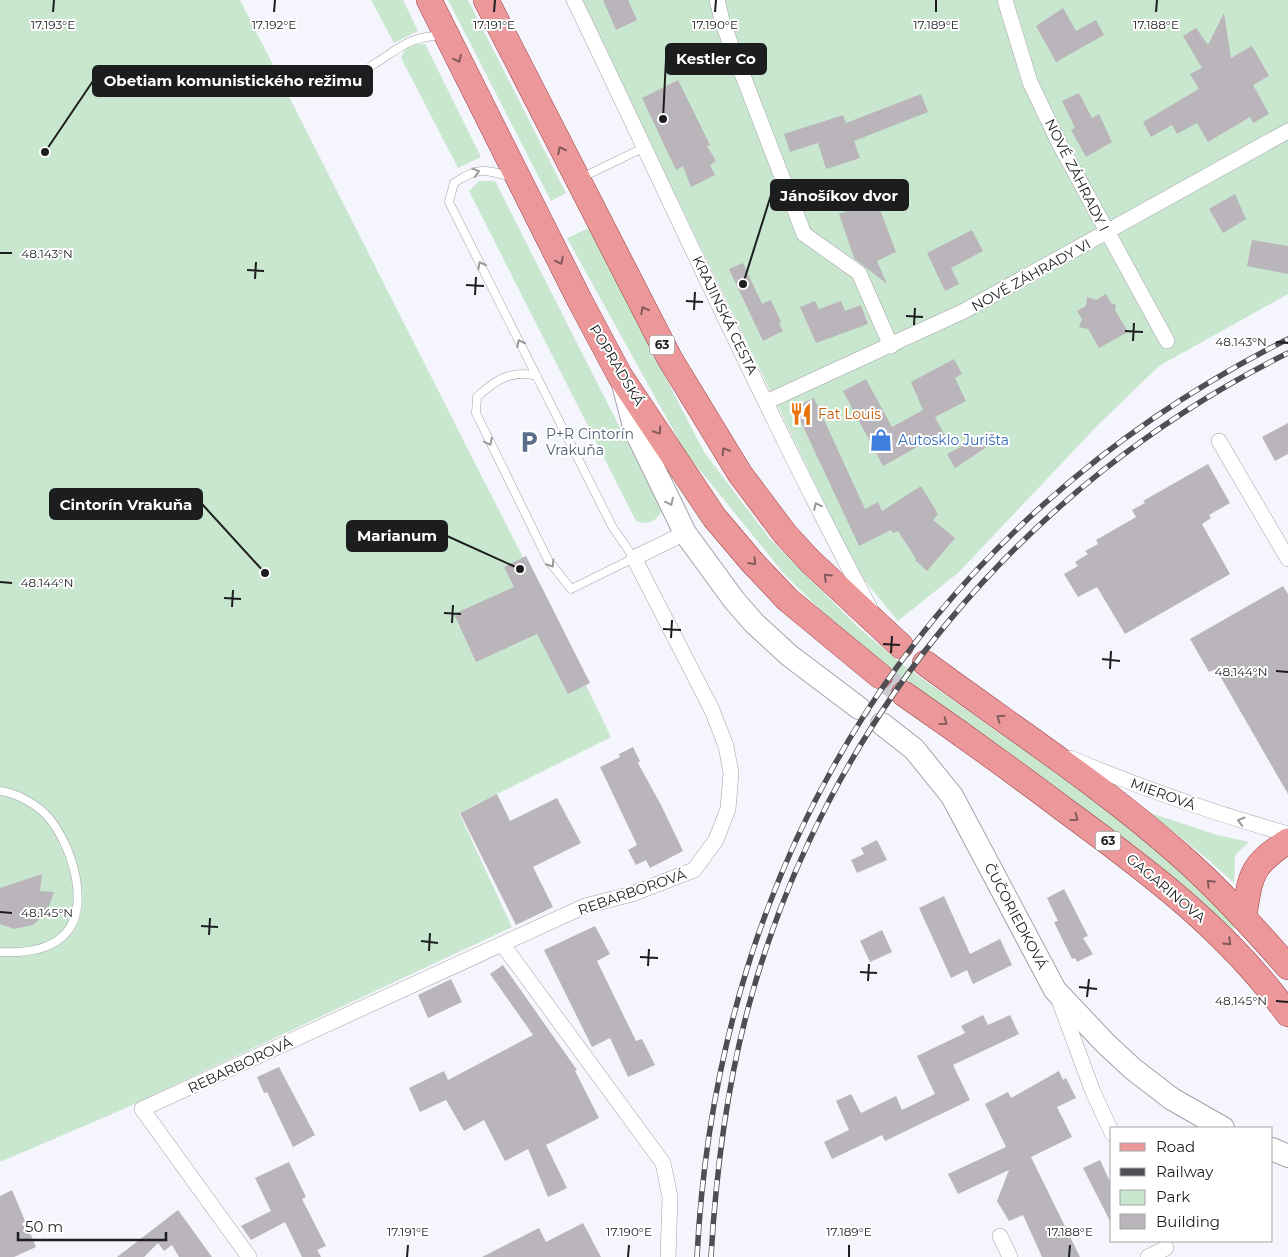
<svg xmlns="http://www.w3.org/2000/svg" width="1288" height="1257" viewBox="0 0 1288 1257" font-family="Montserrat,sans-serif">
  <style>
    .green { fill: #c9e7ce }
    .building { fill: #b9b5bb }
    .lines { fill: none; stroke-linecap: round; stroke-linejoin: round }
    .primary-tunnel { stroke: #cacad1; stroke-width: 25; stroke-dasharray: 25 12; stroke-linecap: butt }
    .lane-casing { stroke: #a2a2a9; stroke-width: 9 }
    .street-casing { stroke: #a2a2a9; stroke-width: 16 }
    .secondary-casing { stroke: #a2a2a9; stroke-width: 24 }
    .primary-casing { stroke: #9b4043; stroke-width: 26 }
    .lane { stroke: #fff; stroke-width: 8 }
    .street { stroke: #fff; stroke-width: 15 }
    .secondary { stroke: #fff; stroke-width: 22 }
    .primary { stroke: #ec989a; stroke-width: 25 }
    .rail-casing { stroke: #4f4f53; stroke-width: 5.5 }
    .rail { stroke: #fff; stroke-width: 4; stroke-dasharray: 11; stroke-linecap: butt }
    .oneway { stroke: #845a5c }
    .oneway2 { stroke: #99999a }
    .ticks { fill: none; stroke: #1c1d1f; stroke-width: 2 }
    .labels { text-anchor: middle; stroke-width: 4; stroke-linejoin: round; paint-order: stroke }
    .shield { fill: #fff; stroke: #606162; stroke-width: 1 }
    .shield-label { font-size: 12px; font-weight: bold; fill: #1c1d1f }
    .street-label { font-size: 14px; fill: #1c1d1f; stroke: #fff }
    .food-label { font-size: 14px; fill: #c56008; stroke: #fff; text-anchor: start }
    .service-label { font-size: 14px; fill: #4e5e75; stroke: #fff; text-anchor: start }
    .shop-label { font-size: 14px; fill: #366cbe; stroke: #fff; text-anchor: start }
    .ticks-label { font-size: 12px; text-anchor: middle; fill: #1c1d1f; stroke: #fff; stroke-width: 4; stroke-linejoin: round; paint-order: stroke }
    .leader { fill: none; stroke: #1c1d1f; stroke-width: 2 }
    .callout-dot { fill: #1c1d1f; stroke: #fff; stroke-width: 2 }
    .callout { fill: #1c1d1f; stroke: #1c1d1f; stroke-width: 2 }
    .callout-label { font-size: 15px; text-anchor: middle; font-weight: bold; fill: #fff }
  </style>
  <rect width="100%" height="100%" fill="#f5f5fd"/>
  <!-- green -->
  <path class="green" d="M0 0H240L546 603 611 737 459 813 512 927 119 1111 0 1162Z
    M371 0H403L418 31 394 43Z
    M448 0H468L566 193 551 201Z
    M581 0H1288V294L1159 366 1096 427 959 572 898 621 859 574Z
    M414 44H425L481 157 458 168 401 58 405 49Z
    M479 181H495L662 511C656 522 647 525 636 521L469 191Z
    M589 228 704 452 770 539 859 628 903 665 1114 814 1209 896 1235 924 1233 930 1140 850 988 743 845 634 785 575 686 453 567 238Z
    M1150 813 1217 835 1249 842 1235 855 1234 883 1205 857Z"/>
  <!-- building -->
  <path class="building" d="M603 0H628L637 20 616 30Z
    M1063 8 1076 31 1096 20 1104 35 1056 62 1036 26Z
    M1224 13 1231 58 1252 46 1269 76 1253 85 1269 114 1253 123 1250 117 1208 142 1197 123 1177 134 1172 125 1151 137 1143 122 1199 89 1190 74 1202 68 1183 36 1196 28 1208 45Z
    M678 80 710 145 707 146 716 161 710 165 715 175 691 187 683 166 676 170 642 98Z
    M1079 93 1092 118 1099 114 1112 142 1086 157 1071 130 1075 128 1062 101Z
    M921 94 928 112 854 141 860 158 826 169 818 143 790 152 784 134 843 115 846 123Z
    M870 183 896 252 877 261 887 284 854 258 839 214 847 211 840 195Z
    M1235 194 1246 219 1223 233 1209 209Z
    M972 230 983 251 951 268 959 284 945 291 927 253Z
    M1252 240 1288 246V274L1247 266Z
    M743 263 762 304 771 300 781 322 779 323 783 331 763 341 729 269Z
    M1106 294 1111 303 1116 305 1115 310 1128 332 1099 348 1088 329 1079 327 1082 319 1077 311 1086 306 1087 297 1096 300Z
    M815 301 819 309 841 301 845 311 861 305 868 324 816 343 800 307Z
    M954 359 962 374 955 378 966 401 935 417 945 436 923 447 921 445 883 466 843 391 866 379 892 427 923 410 911 382Z
    M814 398 865 509 878 502 882 511 921 486 938 514 933 520 955 538 927 571 915 560 916 559 898 531 893 533 891 530 859 546 794 407Z
    M1288 423V454L1275 461 1262 437Z
    M991 431 996 441 955 468 947 454Z
    M1208 464 1230 503 1209 515 1211 518 1202 524 1230 574 1125 634 1097 587 1078 597 1064 574 1078 566 1075 562 1088 554 1085 551 1098 544 1096 540 1136 517 1132 510 1145 503 1143 501Z
    M526 556 590 683 568 694 537 634 476 662 454 614 514 587 504 567Z
    M1283 586 1288 594V794L1216 669 1209 672 1190 639Z
    M633 747 640 761 638 763 662 807 683 851 650 868 646 860 636 865 628 850 637 845 600 767 620 757 619 754Z
    M497 794 510 821 557 798 581 843 533 867 553 907 516 925 460 813Z
    M877 840 887 860 857 873 851 860 864 854 861 848Z
    M42 874 40 891 54 892 47 912 33 925 14 929 0 924V888Z
    M1064 889 1088 936 1083 938 1093 954 1077 962 1075 958 1072 959 1054 922 1058 921 1047 898Z
    M944 896 970 954 1000 939 1012 965 973 984 967 970 951 978 919 908Z
    M595 926 610 954 597 961 636 1041 642 1039 655 1065 628 1077 610 1038 592 1047 544 950Z
    M882 930 892 952 870 962 860 941Z
    M503 965 577 1070 575 1071 599 1118 546 1145 567 1188 548 1197 528 1149 505 1161 484 1120 464 1131 446 1100 420 1112 409 1088 444 1071 448 1080 533 1035 490 974Z
    M451 979 462 1002 428 1018 418 995Z
    M983 1015 988 1025 1010 1015 1019 1034 953 1065 970 1100 885 1141 882 1135 832 1159 824 1142 849 1130 836 1101 851 1094 861 1113 896 1096 902 1110 935 1094 917 1056 965 1033 961 1026Z
    M279 1067 315 1135 293 1147 267 1092 264 1093 257 1077Z
    M1059 1071 1063 1080 1066 1078 1076 1098 1057 1107 1072 1137 1031 1157 1080 1257H1042L1023 1215 1009 1221 997 1201 1009 1170 958 1194 948 1174 1006 1147 985 1104 1008 1092 1011 1098Z
    M1100 1160 1112 1186V1225L1083 1168Z
    M289 1162 306 1197 302 1199 326 1246 317 1250 321 1257H302L285 1222 251 1240 241 1226 271 1211 255 1178Z
    M12 1190 36 1247 14 1257H0V1196Z
    M178 1210 212 1257H179L172 1245 164 1251 158 1243 144 1257H117Z
    M583 1223 601 1257H482L539 1228 546 1242Z"/>
  <g class="lines">
    <!-- primary-tunnel -->
    <path class="primary-tunnel" d="M880 676 904 694"/>
    <defs>
      <path id="lane" d="M371 66C398 50 409 35 442 36
        M512 177C484 169 478 167 454 183L449 202 613 528 634 558 571 589 548 560 476 413 477 397C495 380 512 369 537 376
        M581 178 645 147
        M0 791C17 793 38 805 49 818 72 846 93 909 62 937 45 952 20 953 0 952"/>
      <path id="street" d="M574 0C672 203 765 411 871 610
        M717 0 723 24 804 234 859 273 891 346
        M1005 0 1030 82 1060 145 1167 341
        M766 402 964 311 1288 131
        M1219 441 1288 559
        M1070 758C1141 788 1214 813 1288 834
        M503 945 663 1163 670 1197 668 1257
        M1059 1000 1093 1092 1112 1133
        M1000 1236 1010 1257
        M249 1257 142 1109 585 906 632 894 694 870 716 840 728 809 731 773 726 746 712 710 634 558 685 533
        M1148 1257 1166 1248"/>
      <path id="secondary" d="M623 384 635 430 685 533 734 600 754 623 790 656 859 708
        M882 724 914 749 952 796 1055 990 1106 1044 1133 1069 1172 1099 1223 1128
        M1272 1149 1288 1156"/>
      <path id="primary" d="M429 0 580 301 620 376 714 517 752 562 788 600 880 676
        M486 0 670 359 740 474 785 534 810 561 901 646
        M925 663C1010 726 1100 784 1180 855 1219 889 1254 928 1288 967
        M904 694C959 732 1013 771 1066 811 1148 871 1228 931 1288 1014
        M1244 917C1251 874 1250 866 1288 841"/>
    </defs>
    <!-- lane casing -->
    <use href="#lane" class="lane-casing"/>
    <!-- street casing -->
    <use href="#street" class="street-casing"/>
    <!-- secondary casing -->
    <use href="#secondary" class="secondary-casing"/>
    <!-- primary casing -->
    <use href="#primary" class="primary-casing"/>
    <!-- lane -->
    <use href="#lane" class="lane"/>
    <!-- street -->
    <use href="#street" class="street"/>
    <!-- secondary -->
    <use href="#secondary" class="secondary"/>
    <!-- primary -->
    <use href="#primary" class="primary"/>
    <defs>
      <path id="rail" d="M697 1257C717 854 926 521 1288 339
        M711 1257C716 1172 726 1088 749 1005 826 721 1024 484 1288 353"/>
    </defs>
    <!-- rail casing -->
    <use href="#rail" class="rail-casing"/>
    <!-- rail -->
    <use href="#rail" class="rail"/>
  </g>
  <!-- one-way arrows -->
  <defs><path id="oneway-chevron" d="M-2-3.5L2.5 0L-2 3.5" fill="none" stroke-width="1.6" stroke-linecap="round" stroke-linejoin="round" transform="scale(1.25)"/></defs>
  <g class="oneway">
    <use href="#oneway-chevron" transform="translate(458 59) rotate(64)"/>
    <use href="#oneway-chevron" transform="translate(561 150) rotate(-117)"/>
    <use href="#oneway-chevron" transform="translate(560 261) rotate(63)"/>
    <use href="#oneway-chevron" transform="translate(644 310) rotate(-118)"/>
    <use href="#oneway-chevron" transform="translate(658 431) rotate(57)"/>
    <use href="#oneway-chevron" transform="translate(725 451) rotate(-122)"/>
    <use href="#oneway-chevron" transform="translate(753 562) rotate(48)"/>
    <use href="#oneway-chevron" transform="translate(827 577) rotate(-136)"/>
    <use href="#oneway-chevron" transform="translate(1000 718) rotate(-145)"/>
    <use href="#oneway-chevron" transform="translate(944 722) rotate(36)"/>
    <use href="#oneway-chevron" transform="translate(1075 818) rotate(36)"/>
    <use href="#oneway-chevron" transform="translate(1210 883) rotate(-135)"/>
    <use href="#oneway-chevron" transform="translate(1228 942) rotate(44)"/>
  </g>
  <g class="oneway2">
    <use href="#oneway-chevron" transform="translate(476 172) rotate(-17)"/>
    <use href="#oneway-chevron" transform="translate(481 265) rotate(-117)"/>
    <use href="#oneway-chevron" transform="translate(520 343) rotate(-117)"/>
    <use href="#oneway-chevron" transform="translate(489 442) rotate(64)"/>
    <use href="#oneway-chevron" transform="translate(670 502) rotate(64)"/>
    <use href="#oneway-chevron" transform="translate(817 506) rotate(-116)"/>
    <use href="#oneway-chevron" transform="translate(551 564) rotate(57)"/>
    <use href="#oneway-chevron" transform="translate(1241 821) rotate(-164)"/>
  </g>
  <!-- ticks -->
  <path class="ticks" d="M53 12 54 0M274 12 275 0M494 12 495 0M715 12 716 0M936 12V0M1156 12 1157 0M0 253H12M247 270 264 271M255 279 256 262M466 285 484 286M475 295 476 277M686 301 703 302M694 310 695 292M906 316 923 317M914 325 915 308M1125 331 1143 332M1133 341 1134 323M1276 342 1288 343M0 582 12 583M224 598 241 599M232 607 233 590M444 613 461 614M452 623 453 605M663 629 681 630M671 638 672 620M883 644 900 645M891 653 892 636M1102 659 1120 661M1110 669 1111 651M1276 671 1288 672M0 912 12 913M201 926 218 927M209 935 210 918M421 941 438 943M429 951 430 933M640 957 658 958M648 966 649 949M860 972 877 973M868 981 869 964M1079 987 1097 989M1087 997 1089 979M1276 1001 1288 1002M407 1257 408 1245M628 1257 629 1245M849 1257V1245M1069 1257 1070 1245"/>
  <!-- icons -->
  <defs>
    <symbol id="restaurant-bare" viewBox="-9 -9 18 18"><path d="M-5-6h1v4h1v-4h1v4h1v-4h1v5L-1.5 .5V6h-2V.5L-5-1ZM5-6V6H3V1.5H1.5Q1.5-4 5-6Z" fill="#e8710a" stroke="#fff" stroke-width="2.5" paint-order="stroke"/></symbol>
    <symbol id="shop-bare" viewBox="-9 -9 18 18"><path d="M-5-2.5h2.3a2.7 3.5 0 0 1 5.4 0H5L5.5 6h-11ZM-1.5-2.5h3a1.5 2.3 0 0 0-3 0Z" fill="#3f7fe0" stroke="#fff" stroke-width="2.5" paint-order="stroke"/></symbol>
    <symbol id="parking-bare" viewBox="-9 -9 18 18"><path d="M-3.5-5.5H1a3.5 3.5 0 0 1 0 7H-1V5.5H-3.5ZM-1-3.4V-.6H.8a1.4 1.4 0 0 0 0-2.8Z" fill="#5c6f8a" stroke="#fff" stroke-width="2.5" paint-order="stroke"/></symbol>
  </defs>
  <g fill-rule="evenodd">
    <use href="#restaurant-bare" x="785" y="398" width="32" height="32"/>
    <use href="#shop-bare" x="865" y="424" width="32" height="32"/>
    <use href="#parking-bare" x="513" y="426" width="32" height="32"/>
  </g>
  <g class="labels">
    <!-- shield labels -->
    <g class="shield">
      <rect x="649.5" y="335.5" width="25" height="19" rx="4"/>
      <rect x="1095.5" y="831.5" width="25" height="19" rx="4"/>
    </g>
    <g class="shield-label">
      <text x="662" y="349">63</text>
      <text x="1108" y="845">63</text>
    </g>
    <!-- street labels -->
    <g class="street-label">
      <text transform="translate(1077 175) rotate(63)" y="5">NOVÉ ZÁHRADY I</text>
      <text transform="translate(1031 275) rotate(-29)" y="5">NOVÉ ZÁHRADY VI</text>
      <text transform="translate(725 315) rotate(64)" y="5">KRAJINSKÁ CESTA</text>
      <text transform="translate(617 365) rotate(59)" y="5">POPRADSKÁ</text>
      <text transform="translate(1163 794) rotate(20)" y="5">MIEROVÁ</text>
      <text transform="translate(1166 888) rotate(40)" y="5">GAGARINOVA</text>
      <text transform="translate(632 892) rotate(-19)" y="5">REBARBOROVÁ</text>
      <text transform="translate(1016 916) rotate(62)" y="5">ČUČORIEDKOVÁ</text>
      <text transform="translate(240 1065) rotate(-25)" y="5">REBARBOROVÁ</text>
    </g>
    <!-- food labels -->
    <g class="food-label">
      <text x="818" y="419">Fat Louis</text>
    </g>
    <!-- service labels -->
    <g class="service-label">
      <text x="546" y="439">P+R Cintorín<tspan x="546" dy="16">Vrakuňa</tspan></text>
    </g>
    <!-- shop labels -->
    <g class="shop-label">
      <text x="898" y="445">Autosklo Jurišta</text>
    </g>
  </g>
  <g class="ticks-label">
    <text x="53" y="29">17.193°E</text>
    <text x="274" y="29">17.192°E</text>
    <text x="494" y="29">17.191°E</text>
    <text x="715" y="29">17.190°E</text>
    <text x="936" y="29">17.189°E</text>
    <text x="1156" y="29">17.188°E</text>
    <text x="47" y="258">48.143°N</text>
    <text x="1241" y="346">48.143°N</text>
    <text x="47" y="587">48.144°N</text>
    <text x="1241" y="676">48.144°N</text>
    <text x="47" y="917">48.145°N</text>
    <text x="1241" y="1005">48.145°N</text>
    <text x="408" y="1236">17.191°E</text>
    <text x="629" y="1236">17.190°E</text>
    <text x="849" y="1236">17.189°E</text>
    <text x="1070" y="1236">17.188°E</text>
  </g>
  <!-- callouts -->
  <path class="leader" d="M663 119L666 59M45 152L93 81M743 284L771 195M265 573L202 504M520 569L447 536"/>
  <g class="callout-dot">
    <circle cx="663" cy="119" r="5"/>
    <circle cx="45" cy="152" r="5"/>
    <circle cx="743" cy="284" r="5"/>
    <circle cx="265" cy="573" r="5"/>
    <circle cx="520" cy="569" r="5"/>
  </g>
  <g class="callout">
    <rect x="666" y="44" width="100" height="30" rx="5"/>
    <rect x="93" y="66" width="279" height="30" rx="5"/>
    <rect x="771" y="180" width="137" height="30" rx="5"/>
    <rect x="50" y="489" width="152" height="30" rx="5"/>
    <rect x="347" y="521" width="100" height="30" rx="5"/>
  </g>
  <g class="callout-label">
    <text x="716" y="64">Kestler Co</text>
    <text x="233" y="86">Obetiam komunistického režimu</text>
    <text x="839" y="201">Jánošíkov dvor</text>
    <text x="126" y="510">Cintorín Vrakuňa</text>
    <text x="397" y="541">Marianum</text>
  </g>
  <!-- legend -->
  <rect x="1110" y="1127" width="162" height="115" fill="#ffffff" stroke="#a4a5a5"/>
  <rect x="1120" y="1143" width="25" height="8" fill="#ec989a" stroke="#a4a5a5"/>
  <text x="1156" y="1152" font-size="15" fill="#1c1d1f">Road</text>
  <rect x="1120" y="1168" width="25" height="8" fill="#4f4f53" stroke="#a4a5a5"/>
  <text x="1156" y="1177" font-size="15" fill="#1c1d1f">Railway</text>
  <rect x="1120" y="1190" width="25" height="15" fill="#c9e7ce" stroke="#a4a5a5"/>
  <text x="1156" y="1202" font-size="15" fill="#1c1d1f">Park</text>
  <rect x="1120" y="1214" width="25" height="15" fill="#b9b5bb" stroke="#a4a5a5"/>
  <text x="1156" y="1227" font-size="15" fill="#1c1d1f">Building</text>
  <!-- scale -->
  <path d="M18 1232v8h148v-8" fill="none" stroke="#1c1d1f" stroke-width="2.5"/>
  <text x="25" y="1232" font-size="15" fill="#1c1d1f" stroke="#ffffff" stroke-width="4" paint-order="stroke">50 m</text>
</svg>
